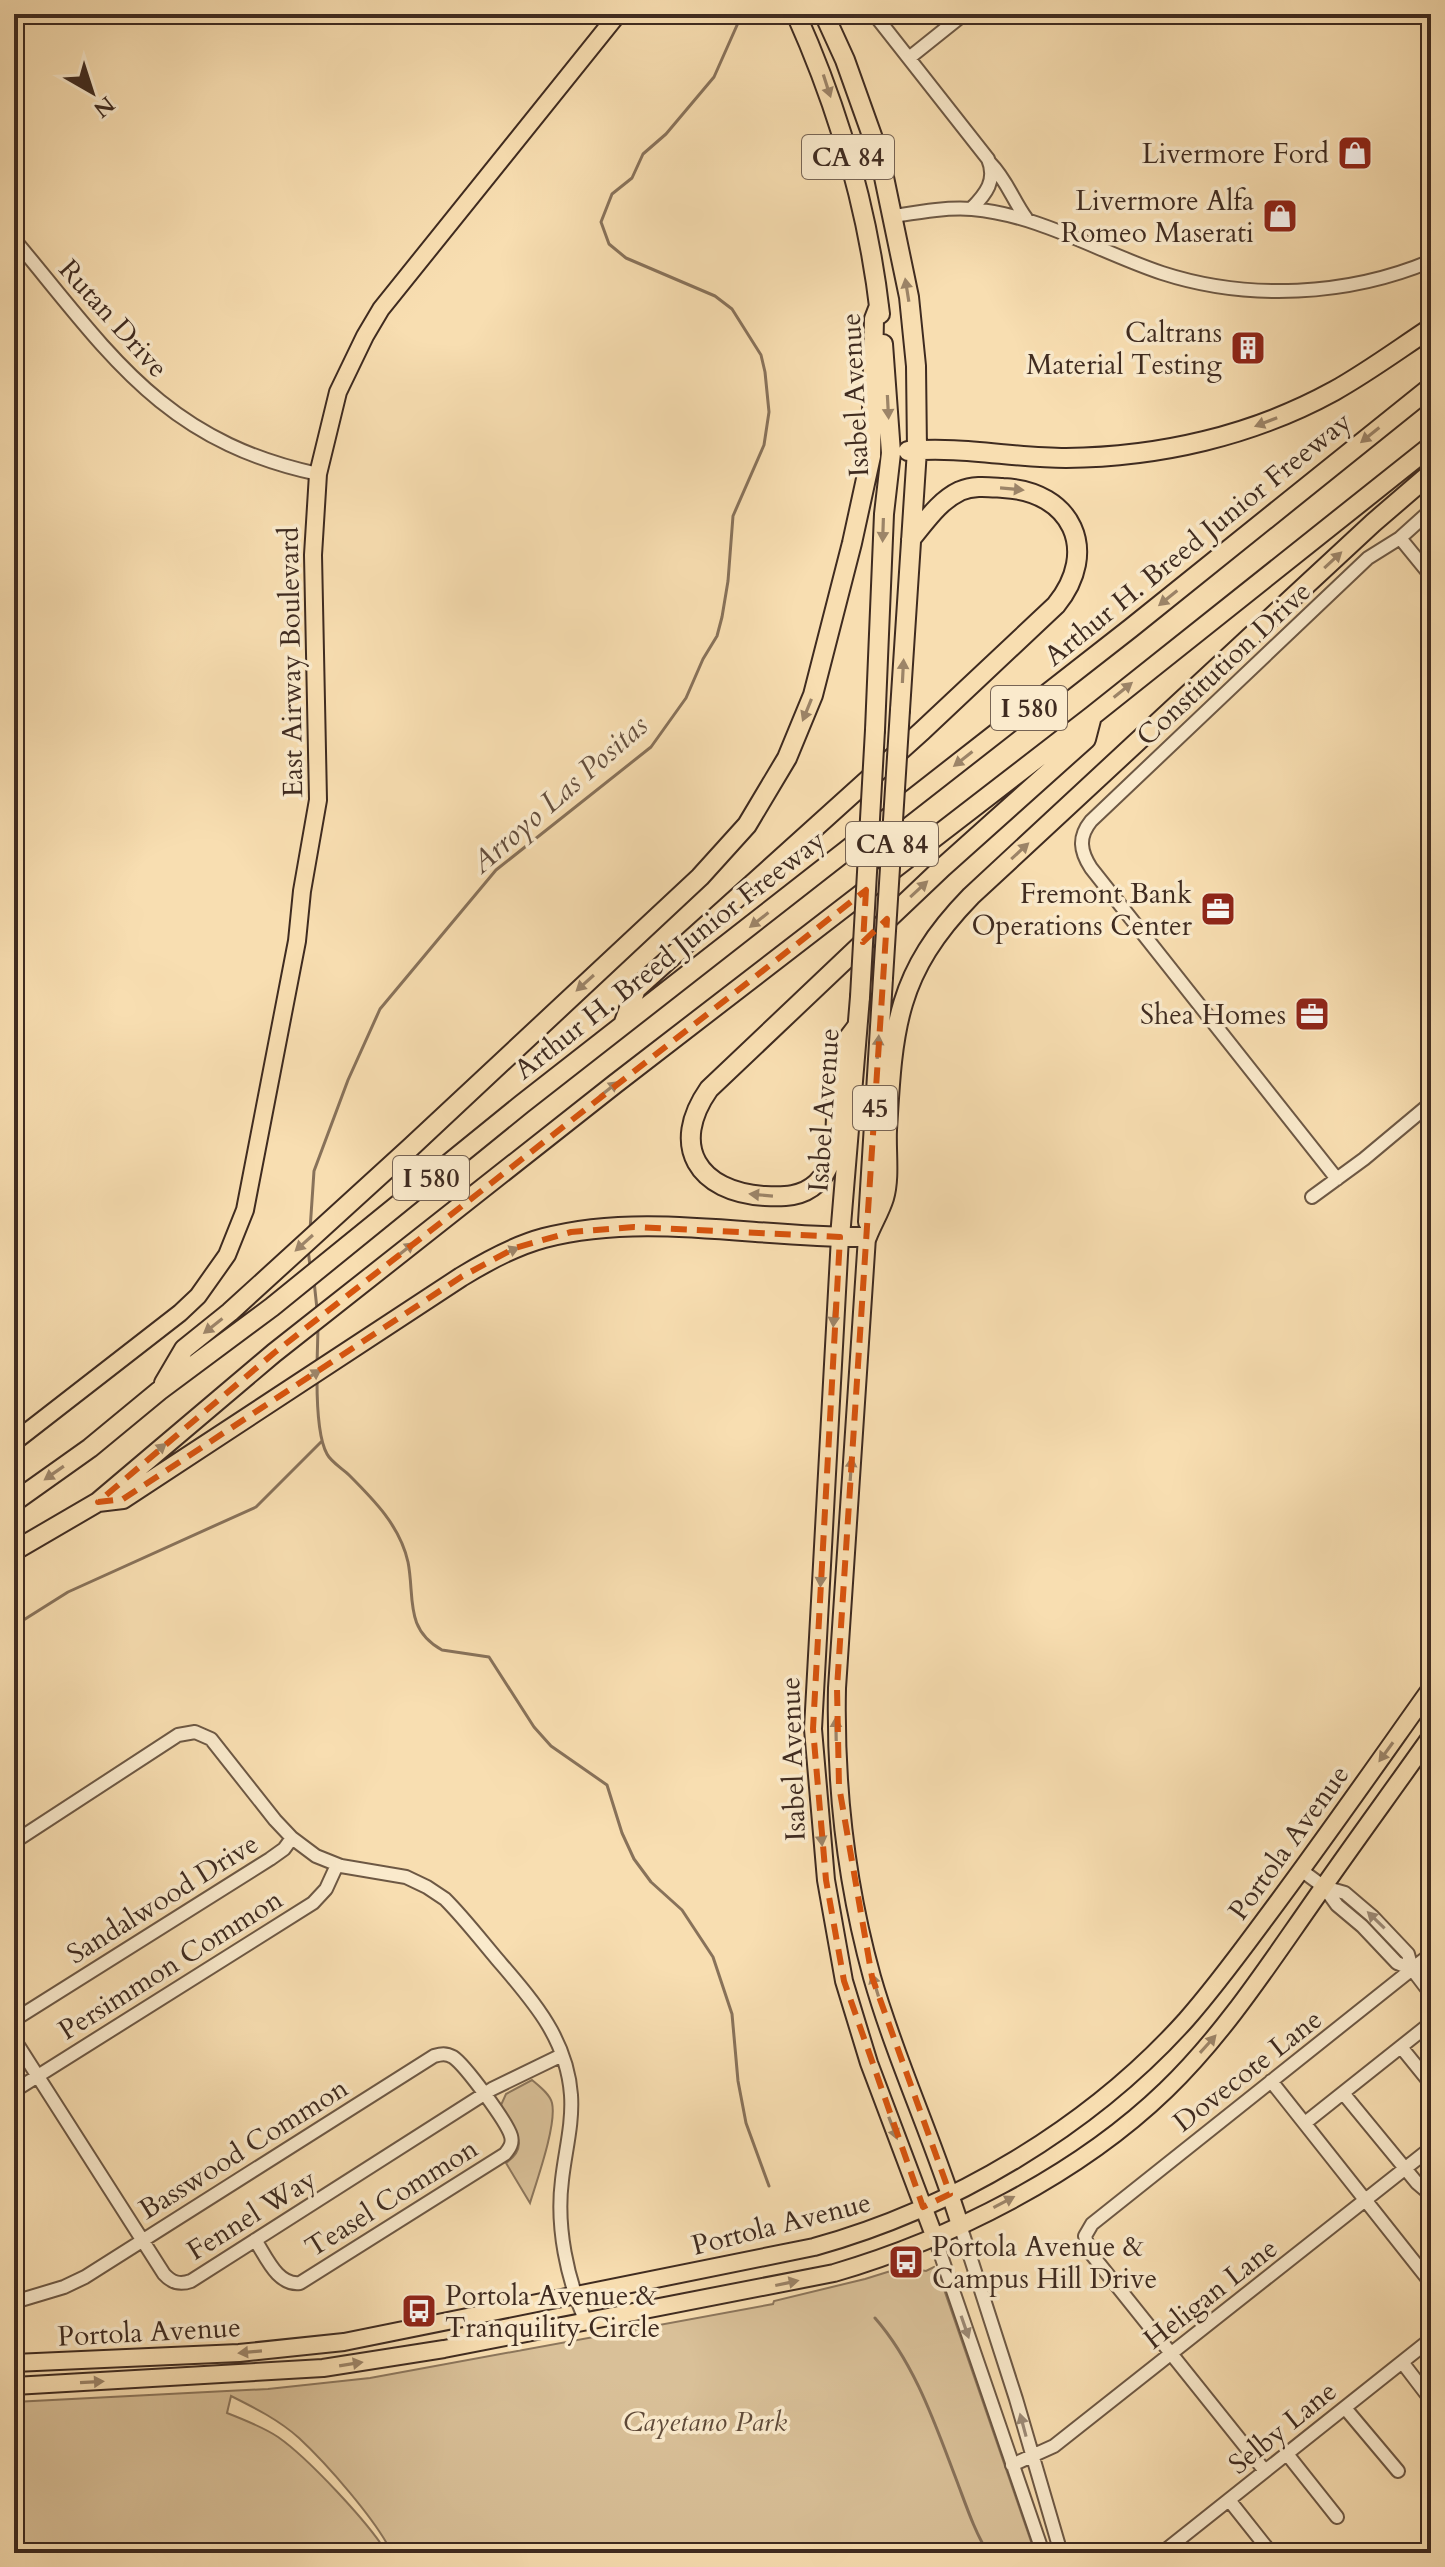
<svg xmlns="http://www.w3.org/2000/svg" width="1445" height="2567" viewBox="0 0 1445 2567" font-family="Cardo,serif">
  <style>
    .green { fill: #d9c098; stroke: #8c765c; stroke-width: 2 }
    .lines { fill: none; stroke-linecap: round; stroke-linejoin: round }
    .stream { stroke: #88725a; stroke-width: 3 }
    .minor-casing { stroke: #6d5844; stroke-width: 16 }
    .major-casing { stroke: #3f2b20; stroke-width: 20 }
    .highway-casing { stroke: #3f2b20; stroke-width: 22 }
    .minor { stroke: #faeacc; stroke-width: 12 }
    .major { stroke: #f8deb1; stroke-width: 16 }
    .highway { stroke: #f8deb1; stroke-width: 18 }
    .highway-bridge-casing { stroke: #3f2b20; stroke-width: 22; stroke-linecap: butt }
    .highway-bridge { stroke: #f8deb1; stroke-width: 18 }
    .oneway { fill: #9c8468 }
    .oneway2 { fill: #9c8a76 }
    .marked { fill: none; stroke: #d7540e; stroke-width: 6; stroke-dasharray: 16 10; stroke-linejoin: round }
    .labels { text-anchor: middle; stroke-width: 7; stroke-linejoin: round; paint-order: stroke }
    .shield { fill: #faeacc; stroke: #776454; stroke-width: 2 }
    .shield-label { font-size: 26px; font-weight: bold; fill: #3f2b20 }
    .poi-label { font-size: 28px; fill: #3f2b20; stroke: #faeacc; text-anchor: end }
    .street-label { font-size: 28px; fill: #3f2b20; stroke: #faeacc }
    .park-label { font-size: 28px; font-style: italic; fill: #5e4938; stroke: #faeacc }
    .water-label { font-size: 30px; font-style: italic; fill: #644e3d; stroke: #faeacc }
  </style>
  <rect width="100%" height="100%" fill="#f8deb1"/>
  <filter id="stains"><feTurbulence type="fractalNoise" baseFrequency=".0025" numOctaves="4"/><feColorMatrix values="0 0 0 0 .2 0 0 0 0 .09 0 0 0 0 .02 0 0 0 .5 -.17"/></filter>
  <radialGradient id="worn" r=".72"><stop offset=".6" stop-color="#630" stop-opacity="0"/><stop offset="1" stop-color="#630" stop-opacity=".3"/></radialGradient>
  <!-- green -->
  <path class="green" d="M532 2080C539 2086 550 2094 552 2103 557 2124 537 2180 530 2203L506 2163C534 2143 509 2128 501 2105L506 2094Z
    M913 2264 914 2269 926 2271 934 2267 938 2272 1035 2553H392C376 2520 327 2464 299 2438 279 2420 255 2408 231 2396L227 2413C245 2420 263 2427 278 2437 308 2458 368 2522 387 2553H14V2402L268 2389 370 2378 773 2304 774 2301 865 2279Z"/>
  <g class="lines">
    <!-- stream -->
    <path class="stream" d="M310 1230 314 1171 348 1080 380 1009 496 870 651 747 686 698 703 659 717 636 722 617 728 581 733 516 764 445 769 412 765 372 761 355 732 309 715 296 626 258 609 244 601 222 612 194 632 178 643 154 666 134 714 77 742 14
      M308 1249 310 1266
      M314 1281 317 1309
      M317 1365 318 1328
      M317 1380C317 1399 318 1438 327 1454 331 1462 343 1469 349 1475 374 1500 400 1526 408 1562 415 1597 404 1629 442 1650L489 1657 534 1727 551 1746 607 1785 622 1833 634 1859 651 1882 682 1910 713 1957 732 2014 738 2081 746 2123 769 2186
      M14 1626 68 1592 256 1507 322 1441
      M875 2318C916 2365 936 2427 958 2484 967 2508 975 2532 988 2553"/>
    <defs>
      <path id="minor" d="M874 14 988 159C997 180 986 194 971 209
        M909 58 964 14
        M990 163C1006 179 1013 200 1026 218
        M894 216C919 212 947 207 972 209 1040 215 1099 252 1162 273 1248 301 1348 296 1431 261
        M14 239C109 353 163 441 318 474
        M1400 538 1431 576
        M1337 1179 1091 868C1080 851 1078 837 1091 821L1368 558 1400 538 1431 510
        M1312 1197 1364 1159 1431 1103
        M14 1842 178 1735 195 1732 211 1739 275 1820 292 1838 316 1856 341 1866 406 1877 427 1887 445 1899C464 1918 480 1939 497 1959 532 2000 567 2038 571 2095 573 2124 565 2152 562 2180 556 2227 567 2279 586 2322
        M1301 1870 1324 1887 1337 1905 1362 1926 1397 1963 1412 1969
        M1324 1887 1345 1893 1372 1916 1408 1954 1412 1969 1431 1994
        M14 2020 270 1859 284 1849 292 1838
        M14 2039 164 2274C172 2283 180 2285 191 2281L492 2089 562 2055
        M1401 2047 1431 2084
        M1271 2081 1431 2283
        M14 2091 313 1903 326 1889 337 1865
        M1343 2093 1417 2183 1431 2195
        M1305 2123 1427 2026
        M960 2225 1016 2399 1061 2553
        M935 2238 1043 2553
        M14 2302 64 2287 85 2277 434 2056C441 2054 446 2053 453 2057 465 2065 507 2122 511 2136 513 2143 510 2148 505 2154L300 2283C277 2286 266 2256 255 2240
        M1402 2362 1431 2400
        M1345 2408 1398 2471
        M1287 2454 1337 2517
        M1012 2465 1054 2446 1431 2148
        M1265 2471 1089 2251 1085 2236 1092 2224 1431 1954
        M1229 2500 1271 2553
        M1162 2553 1431 2339"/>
      <path id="major" d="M840 1237 813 1729 826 1880 844 1981 869 2063 935 2238
        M867 1237 837 1688C835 1785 846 1883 872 1977 896 2061 934 2141 960 2225
        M14 1442 180 1313 198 1296 227 1255 245 1210 297 941 302 891 318 800 313 555 318 474 338 392 365 336 381 309 618 14
        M14 2363 239 2353 344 2342 814 2247C952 2209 1090 2127 1186 2020 1216 1986 1242 1950 1268 1915 1324 1840 1377 1764 1431 1688
        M14 2386 323 2368 444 2349 834 2273C950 2239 1078 2175 1166 2090 1221 2037 1264 1972 1308 1909 1348 1851 1390 1794 1431 1736"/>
      <path id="highway" d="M796 14C839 110 868 209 880 314
        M824 14 845 60 880 158 909 297 916 366 917 450 900 710
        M908 451C960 446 1013 458 1066 458 1159 457 1252 436 1334 391 1368 372 1399 349 1431 328
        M875 730 884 514 891 453 883 344
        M623 1025 636 989 922 731 1056 605C1100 551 1072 491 1003 488 988 487 974 485 960 491 939 501 926 521 911 539
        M857 1026C852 1034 843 1043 840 1052 829 1090 848 1153 817 1183 802 1197 784 1197 765 1196 698 1192 669 1146 709 1089L943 867 1086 739 1092 716
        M868 1222 883 978
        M840 1237 860 997
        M867 1237C872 1224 880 1211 884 1198 890 1178 886 1151 887 1130 893 1027 896 973 971 896L1373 523 1431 473
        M164 1383 184 1349 230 1312 411 1147 700 877 747 825 787 758 813 695 852 543 871 456 874 319 879 306
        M14 1502 90 1448 159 1391 272 1307 522 1104 1131 628 1431 387
        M98 1502 123 1499 461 1277C487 1261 514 1246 544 1238 647 1211 761 1239 867 1237
        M14 1551 98 1502 274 1353 615 1084 1092 716 1431 446"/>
    </defs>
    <!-- minor casing -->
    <use href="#minor" class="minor-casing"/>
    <!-- major casing -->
    <use href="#major" class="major-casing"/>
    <!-- highway casing -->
    <use href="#highway" class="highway-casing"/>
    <!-- minor -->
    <use href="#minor" class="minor"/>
    <!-- major -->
    <use href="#major" class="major"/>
    <!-- highway -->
    <use href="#highway" class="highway"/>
    <defs>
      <path id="highway-bridge" d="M883 978 900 710
        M860 997 875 730"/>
    </defs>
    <!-- highway-bridge casing -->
    <use href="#highway-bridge" class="highway-bridge-casing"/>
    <!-- highway-bridge -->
    <use href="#highway-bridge" class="highway-bridge"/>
  </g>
  <!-- one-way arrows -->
  <defs><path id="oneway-solid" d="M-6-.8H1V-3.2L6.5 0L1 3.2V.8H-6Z" transform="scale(2)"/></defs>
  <g class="oneway">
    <use href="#oneway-solid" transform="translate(827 86) rotate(72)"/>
    <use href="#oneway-solid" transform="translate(907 290) rotate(-99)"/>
    <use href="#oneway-solid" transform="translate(888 407) rotate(87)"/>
    <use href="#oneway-solid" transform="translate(1266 422) rotate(159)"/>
    <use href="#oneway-solid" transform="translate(1370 435) rotate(141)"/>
    <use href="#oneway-solid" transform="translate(1012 489) rotate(5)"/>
    <use href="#oneway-solid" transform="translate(883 530) rotate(92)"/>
    <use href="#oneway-solid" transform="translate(1333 560) rotate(-43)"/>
    <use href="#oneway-solid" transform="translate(1168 598) rotate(141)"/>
    <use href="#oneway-solid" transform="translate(903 671) rotate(-87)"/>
    <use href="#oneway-solid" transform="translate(1123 690) rotate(-39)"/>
    <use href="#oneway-solid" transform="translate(807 710) rotate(112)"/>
    <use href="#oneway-solid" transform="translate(963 759) rotate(142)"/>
    <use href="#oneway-solid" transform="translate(1020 851) rotate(-43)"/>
    <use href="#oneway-solid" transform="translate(919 889) rotate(-43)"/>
    <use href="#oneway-solid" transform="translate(759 920) rotate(142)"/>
    <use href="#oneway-solid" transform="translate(585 983) rotate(138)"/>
    <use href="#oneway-solid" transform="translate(878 1047) rotate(-86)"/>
    <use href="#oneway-solid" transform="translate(609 1089) rotate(-38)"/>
    <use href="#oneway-solid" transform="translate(761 1195) rotate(-175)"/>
    <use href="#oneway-solid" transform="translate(304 1243) rotate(138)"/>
    <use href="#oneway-solid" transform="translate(405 1250) rotate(-38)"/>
    <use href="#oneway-solid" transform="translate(508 1252) rotate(-23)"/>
    <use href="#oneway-solid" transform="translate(834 1315) rotate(94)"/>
    <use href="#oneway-solid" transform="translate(213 1326) rotate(142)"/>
    <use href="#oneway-solid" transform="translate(311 1376) rotate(-33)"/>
    <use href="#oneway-solid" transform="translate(157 1451) rotate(-40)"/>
    <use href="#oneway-solid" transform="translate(851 1469) rotate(-86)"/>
    <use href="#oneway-solid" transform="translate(54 1473) rotate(145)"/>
    <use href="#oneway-solid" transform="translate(821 1575) rotate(93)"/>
    <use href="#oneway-solid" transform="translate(836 1729) rotate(-91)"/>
    <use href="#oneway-solid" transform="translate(1386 1752) rotate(126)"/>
    <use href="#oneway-solid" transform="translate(821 1834) rotate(84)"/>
    <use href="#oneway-solid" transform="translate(875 1985) rotate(-107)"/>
    <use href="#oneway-solid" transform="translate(1208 2044) rotate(-48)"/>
    <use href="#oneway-solid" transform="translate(893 2128) rotate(69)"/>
    <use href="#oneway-solid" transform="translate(1004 2202) rotate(-28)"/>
    <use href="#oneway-solid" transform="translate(787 2283) rotate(-12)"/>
    <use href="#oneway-solid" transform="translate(250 2352) rotate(175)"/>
    <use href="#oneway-solid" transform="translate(351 2364) rotate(-9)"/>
    <use href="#oneway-solid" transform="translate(92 2382) rotate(-3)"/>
  </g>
  <g class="oneway2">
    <use href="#oneway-solid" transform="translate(1376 1920) rotate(-136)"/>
    <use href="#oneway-solid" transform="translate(965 2327) rotate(71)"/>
    <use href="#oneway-solid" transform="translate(1023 2425) rotate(-105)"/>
  </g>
  <!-- marked area -->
  <path class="marked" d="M866 890 863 942 887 919 837 1688 839 1786 872 1977 950 2194 923 2207 844 1981 826 1880 813 1729 840 1237 634 1227 571 1232 515 1248 461 1277 123 1499 98 1502 274 1353Z"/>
  <!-- icons -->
  <defs>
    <symbol id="shop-square" viewBox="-11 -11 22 22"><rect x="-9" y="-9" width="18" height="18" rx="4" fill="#8f2418" stroke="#faeacc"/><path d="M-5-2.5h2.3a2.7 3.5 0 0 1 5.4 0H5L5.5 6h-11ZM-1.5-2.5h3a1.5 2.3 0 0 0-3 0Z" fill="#fff"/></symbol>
    <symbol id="building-square" viewBox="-11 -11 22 22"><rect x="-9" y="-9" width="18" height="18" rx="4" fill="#8f2418" stroke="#faeacc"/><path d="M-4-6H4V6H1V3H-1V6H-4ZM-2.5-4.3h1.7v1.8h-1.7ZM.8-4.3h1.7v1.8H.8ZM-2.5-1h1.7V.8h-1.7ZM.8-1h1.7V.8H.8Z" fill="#fff"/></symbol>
    <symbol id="office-square" viewBox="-11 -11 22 22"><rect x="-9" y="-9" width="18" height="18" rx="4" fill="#8f2418" stroke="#faeacc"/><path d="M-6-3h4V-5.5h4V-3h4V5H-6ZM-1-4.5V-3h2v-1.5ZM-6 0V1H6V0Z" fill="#fff"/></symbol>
    <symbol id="bus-square" viewBox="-11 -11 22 22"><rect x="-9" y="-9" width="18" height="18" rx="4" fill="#8f2418" stroke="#faeacc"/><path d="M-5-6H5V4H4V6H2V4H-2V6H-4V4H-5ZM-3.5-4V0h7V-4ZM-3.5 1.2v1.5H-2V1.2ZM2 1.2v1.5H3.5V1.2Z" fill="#fff"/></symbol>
  </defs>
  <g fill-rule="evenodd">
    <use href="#shop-square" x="1335" y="133" width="40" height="40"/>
    <use href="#shop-square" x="1260" y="196" width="40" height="40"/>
    <use href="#building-square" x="1228" y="328" width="40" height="40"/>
    <use href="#office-square" x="1198" y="889" width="40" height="40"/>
    <use href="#office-square" x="1292" y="994" width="40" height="40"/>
    <use href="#bus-square" x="886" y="2242" width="40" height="40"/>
    <use href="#bus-square" x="399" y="2291" width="40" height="40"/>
  </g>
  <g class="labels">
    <!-- shield labels -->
    <g class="shield">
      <rect x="802" y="135" width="92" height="44" rx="6"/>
      <rect x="991" y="686" width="76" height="44" rx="6"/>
      <rect x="846" y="822" width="92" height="44" rx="6"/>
      <rect x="853" y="1086" width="44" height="44" rx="6"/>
      <rect x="393" y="1156" width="76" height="44" rx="6"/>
    </g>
    <g class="shield-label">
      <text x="848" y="166">CA 84</text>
      <text x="1029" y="717">I 580</text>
      <text x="892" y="853">CA 84</text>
      <text x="875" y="1117">45</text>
      <text x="431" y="1187">I 580</text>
    </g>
    <!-- poi labels -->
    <g class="poi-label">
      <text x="1329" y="163">Livermore Ford</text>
      <text x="1254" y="210">Livermore Alfa<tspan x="1254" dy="32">Romeo Maserati</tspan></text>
      <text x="1222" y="342">Caltrans<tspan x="1222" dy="32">Material Testing</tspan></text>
      <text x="1192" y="903">Fremont Bank<tspan x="1192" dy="32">Operations Center</tspan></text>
      <text x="1286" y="1024">Shea Homes</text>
      <text x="932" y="2256" text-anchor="start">Portola Avenue &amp;<tspan x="932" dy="32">Campus Hill Drive</tspan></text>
      <text x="445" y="2305" text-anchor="start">Portola Avenue &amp;<tspan x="445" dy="32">Tranquility Circle</tspan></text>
    </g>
    <!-- street labels -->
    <g class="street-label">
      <text transform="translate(114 318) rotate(48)" y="10">Rutan Drive</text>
      <text transform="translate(854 395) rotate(-93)" y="10">Isabel Avenue</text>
      <text transform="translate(1197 538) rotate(-39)" y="10">Arthur H. Breed Junior Freeway</text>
      <text transform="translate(290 662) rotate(-91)" y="10">East Airway Boulevard</text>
      <text transform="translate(1223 663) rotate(-43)" y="10">Constitution Drive</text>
      <text transform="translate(669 954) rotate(-38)" y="10">Arthur H. Breed Junior Freeway</text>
      <text transform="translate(823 1110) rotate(-86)" y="10">Isabel Avenue</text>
      <text transform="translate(792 1759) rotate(-92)" y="10">Isabel Avenue</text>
      <text transform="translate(1288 1842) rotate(-54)" y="10">Portola Avenue</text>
      <text transform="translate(162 1898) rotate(-32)" y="10">Sandalwood Drive</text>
      <text transform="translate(170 1964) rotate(-32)" y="10">Persimmon Common</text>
      <text transform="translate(1247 2070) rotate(-38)" y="10">Dovecote Lane</text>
      <text transform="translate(243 2148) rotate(-32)" y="10">Basswood Common</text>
      <text transform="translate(391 2197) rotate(-32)" y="10">Teasel Common</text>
      <text transform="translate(251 2214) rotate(-32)" y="10">Fennel Way</text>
      <text transform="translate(781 2223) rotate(-14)" y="10">Portola Avenue</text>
      <text transform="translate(1210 2293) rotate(-38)" y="10">Heligan Lane</text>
      <text transform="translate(149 2331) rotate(-3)" y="10">Portola Avenue</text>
      <text transform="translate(1282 2427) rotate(-39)" y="10">Selby Lane</text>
    </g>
    <!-- park labels -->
    <g class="park-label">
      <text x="705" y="2431">Cayetano Park</text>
    </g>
    <!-- water labels -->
    <g class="water-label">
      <text transform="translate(559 794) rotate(-41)" y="10">Arroyo Las Positas</text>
    </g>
  </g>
  <!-- margin -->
  <rect width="1445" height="2567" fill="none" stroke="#f8deb1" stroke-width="48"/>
  <rect x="16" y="16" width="1413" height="2535" fill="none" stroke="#3f2b20" stroke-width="4"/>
  <rect x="24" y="24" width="1397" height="2519" fill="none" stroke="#3f2b20" stroke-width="2"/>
  <!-- north arrow -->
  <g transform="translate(92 92) rotate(141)" stroke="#faeacc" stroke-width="6" paint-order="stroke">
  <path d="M0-6L14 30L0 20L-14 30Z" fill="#3f2b20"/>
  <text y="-12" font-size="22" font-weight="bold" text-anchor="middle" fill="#3f2b20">N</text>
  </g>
  <rect width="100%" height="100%" filter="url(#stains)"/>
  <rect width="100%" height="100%" fill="url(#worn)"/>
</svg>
